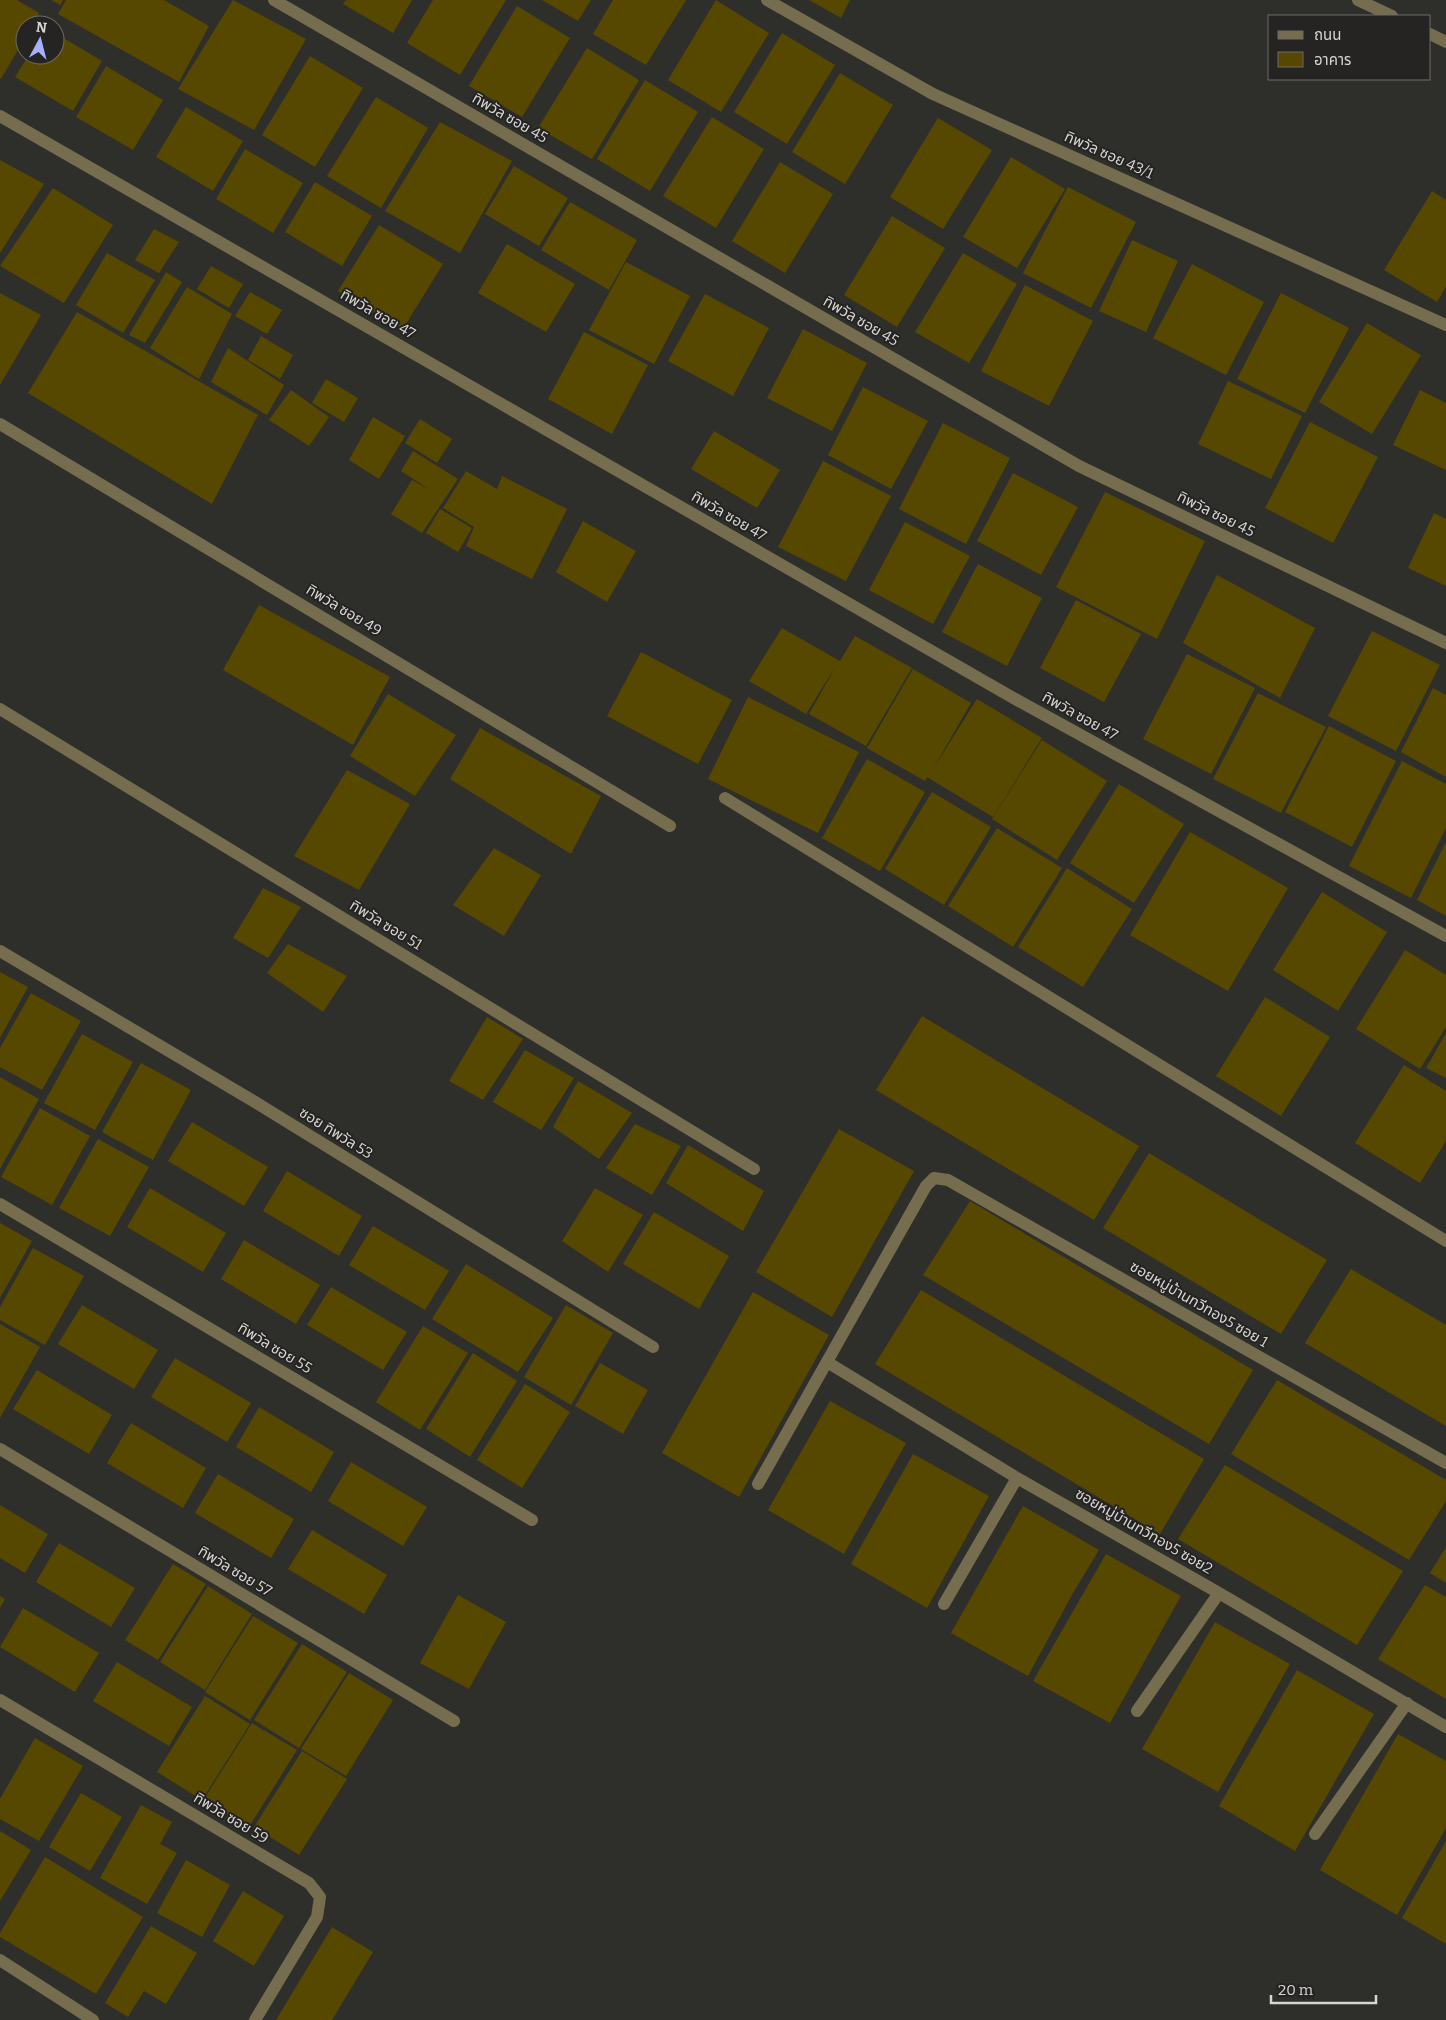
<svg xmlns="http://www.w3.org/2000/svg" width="1446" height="2020" viewBox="0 0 1446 2020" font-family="Bitter,'Noto Sans Thai',serif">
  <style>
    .building { fill: #574800 }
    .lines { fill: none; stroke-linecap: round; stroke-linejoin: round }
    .minor { stroke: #756d4e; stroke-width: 12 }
    .labels { text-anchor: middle; stroke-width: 4; stroke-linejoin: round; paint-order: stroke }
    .street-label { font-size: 15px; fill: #d7d6d5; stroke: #252422 }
  </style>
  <rect width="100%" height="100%" fill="#2e2e2b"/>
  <!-- building -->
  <path class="building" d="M0 0H17L39 13 32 25H25V38L1 79 0 78Z
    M51 0H63L60 5Z
    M66 0H164L209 26 179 82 58 14Z
    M233 0 306 39 254 130 178 89Z
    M346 0H412L393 33 343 4Z
    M433 0H506L460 75 407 43Z
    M542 0H591L578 21Z
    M613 0H686L646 65 593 34Z
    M716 0 769 33 721 112 668 80Z
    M809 0H850L841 18Z
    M517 6 570 38 522 117 469 86Z
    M55 33 102 61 73 111 15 77 29 55H55Z
    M782 33 835 65 787 144 734 112Z
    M587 48 639 80 592 159 538 128Z
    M310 56 363 88 315 167 262 135Z
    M106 66 163 100 133 150 76 117Z
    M840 73 893 105 845 184 792 152Z
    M645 80 698 112 650 191 597 159Z
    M376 97 428 128 381 208 327 176Z
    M186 107 243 141 213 191 156 157Z
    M712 117 764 149 716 228 663 196Z
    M938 118 992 150 943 229 890 197Z
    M440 122 512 161 460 253 385 211Z
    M245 149 303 183 273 233 216 199Z
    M1011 157 1065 189 1017 268 963 237Z
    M0 160 44 184 0 253Z
    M780 162 833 194 785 273 732 241Z
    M514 166 568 198 539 246 485 214Z
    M315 182 372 216 342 266 285 232Z
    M1068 187 1136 222 1091 308 1023 273Z
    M53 188 113 225 64 303 0 266Z
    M1432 191 1446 200V287L1437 302 1384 270Z
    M570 202 637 240 609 290 541 250Z
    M892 216 945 248 897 327 844 295Z
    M379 225 443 264 403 329 338 291Z
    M154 229 179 242 159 273 135 260Z
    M1132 240 1178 261 1146 332 1099 311Z
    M507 244 575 284 546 332 478 293Z
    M107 253 155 280 123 333 76 305Z
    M963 253 1017 284 969 363 915 332Z
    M626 262 690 296 654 364 589 330Z
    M1192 264 1264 302 1226 375 1153 338Z
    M211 266 243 284 229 308 197 289Z
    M166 272 182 282 145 343 129 335Z
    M1025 285 1093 321 1049 406 981 371Z
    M187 287 232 314 199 379 150 348Z
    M250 292 282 310 267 334 235 316Z
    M0 293 41 315 0 385Z
    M1281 293 1349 328 1305 413 1237 379Z
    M705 294 769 328 733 396 668 361Z
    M77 312 258 415 212 504 28 393Z
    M1367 323 1421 355 1372 434 1319 402Z
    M803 329 867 363 832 431 767 398Z
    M584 332 648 365 612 434 548 399Z
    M261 336 293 355 280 379 248 360Z
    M228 348 284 385 267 415 211 382Z
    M326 379 358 398 344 422 312 403Z
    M1228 381 1302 416 1271 479 1198 444Z
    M863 387 928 421 891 489 828 455Z
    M291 390 329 417 309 446 269 420Z
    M1420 390 1446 403V470L1393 445Z
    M373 417 405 436 379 479 349 460Z
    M420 419 452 439 437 463 405 443Z
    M1310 422 1378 457 1333 543 1265 508Z
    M943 423 1010 458 966 544 899 509Z
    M714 431 780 470 757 508 691 469Z
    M413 451 458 479 422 533 391 514 412 480 430 490 401 471Z
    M823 461 891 496 846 581 778 547Z
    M466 471 497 489 502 476 567 509 532 579 466 546 474 527 443 508Z
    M1013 473 1078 507 1041 575 977 541Z
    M1105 492 1205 541 1157 639 1056 587Z
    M440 509 472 528 458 552 426 533Z
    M1434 513 1446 519V586L1408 568Z
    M583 521 636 551 607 602 556 572Z
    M905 522 970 556 933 624 869 590Z
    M978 564 1042 598 1007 666 942 632Z
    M1217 575 1315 628 1280 698 1183 643Z
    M1076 600 1141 634 1104 702 1040 668Z
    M259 605 390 677 353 745 223 670Z
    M782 628 840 661 855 636 912 668 866 746 809 714 836 666 806 714 749 681Z
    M1372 631 1440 665 1396 751 1328 716Z
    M641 652 732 700 698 764 607 716Z
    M1187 654 1255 688 1211 774 1143 739Z
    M913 669 971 703 933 769 977 699 1042 738 993 817 927 777 925 781 867 748Z
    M1433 688 1446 695V777L1401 752Z
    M1258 693 1326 727 1281 813 1213 779Z
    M388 694 456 735 415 796 350 756Z
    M748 697 859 752 818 833 708 779Z
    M1329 726 1396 761 1352 847 1285 812Z
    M480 728 601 796 571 854 450 779Z
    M1042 740 1107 781 1057 860 992 819Z
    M867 759 925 792 880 871 822 838Z
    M1402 761 1446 784V828L1411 898 1349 866Z
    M347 770 410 804 359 890 294 856Z
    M1119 784 1184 824 1134 903 1070 863Z
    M932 792 991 827 944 905 885 869Z
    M997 828 1062 868 1013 947 948 906Z
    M1190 832 1288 888 1228 991 1130 935Z
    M1446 842V916L1417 900Z
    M494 848 541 875 504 936 453 905Z
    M1067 868 1132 909 1083 987 1018 947Z
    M263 888 301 907 268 958 233 938Z
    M1322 892 1387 932 1338 1011 1273 970Z
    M288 944 347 976 323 1012 267 973Z
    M1405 950 1446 975V1027L1420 1069 1356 1029Z
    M0 972 28 987 0 1038Z
    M31 993 81 1021 42 1090 0 1067V1048Z
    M1265 997 1330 1037 1281 1116 1216 1076Z
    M922 1016 1139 1146 1094 1220 876 1090Z
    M487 1017 523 1039 483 1100 449 1081Z
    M1446 1033V1078L1426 1068Z
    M82 1034 133 1062 95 1130 44 1103Z
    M525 1050 574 1078 541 1130 493 1102Z
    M141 1063 191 1090 153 1160 102 1132Z
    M1404 1065 1446 1091V1141L1420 1183 1355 1143Z
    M0 1077 39 1099 0 1169Z
    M578 1081 632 1113 599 1159 553 1127Z
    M40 1108 90 1136 52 1205 1 1177Z
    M192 1122 268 1167 244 1206 168 1161Z
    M635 1124 681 1146 652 1195 606 1168Z
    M839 1129 914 1171 832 1317 756 1272Z
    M98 1139 149 1167 110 1236 59 1208Z
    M688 1145 764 1191 743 1231 666 1183Z
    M1149 1153 1327 1260 1281 1334 1103 1228Z
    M287 1171 362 1216 339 1256 263 1211Z
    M150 1188 226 1233 203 1272 127 1227Z
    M595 1188 643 1215 608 1272 562 1241Z
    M970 1201 1253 1370 1209 1444 923 1275Z
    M654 1212 729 1256 699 1309 623 1264Z
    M0 1223 32 1241 0 1298Z
    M373 1226 449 1271 425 1310 349 1265Z
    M244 1240 320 1285 296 1324 221 1279Z
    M33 1248 84 1276 45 1345 0 1320V1307Z
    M466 1264 553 1318 518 1372 432 1319Z
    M1351 1269 1446 1325V1426L1305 1343Z
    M331 1287 407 1332 383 1370 307 1325Z
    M921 1290 1204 1459 1160 1534 875 1364Z
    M753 1292 829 1335 739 1497 662 1453Z
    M82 1305 158 1350 134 1389 58 1344Z
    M566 1305 613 1333 571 1405 524 1377Z
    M0 1324 40 1347 0 1418Z
    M423 1326 468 1353 420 1430 376 1402Z
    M473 1353 517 1381 470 1457 426 1429Z
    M175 1358 251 1403 227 1442 151 1397Z
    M600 1363 648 1390 623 1434 575 1406Z
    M37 1370 112 1415 89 1454 13 1409Z
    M1277 1380 1446 1480V1501L1409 1560 1231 1454Z
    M525 1384 570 1412 522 1488 477 1460Z
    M830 1401 906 1443 844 1554 768 1510Z
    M259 1407 334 1452 311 1492 236 1447Z
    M131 1423 206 1468 183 1508 107 1463Z
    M913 1454 989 1496 927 1608 851 1564Z
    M351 1462 427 1507 403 1546 328 1501Z
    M1225 1465 1403 1571 1357 1645 1178 1539Z
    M218 1474 294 1519 271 1558 195 1513Z
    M0 1505 48 1534 25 1573 0 1558Z
    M1023 1506 1099 1550 1073 1593 1028 1676 951 1633Z
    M312 1530 387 1575 364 1614 288 1569Z
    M59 1543 135 1588 111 1627 36 1582Z
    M1446 1547V1583L1430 1573Z
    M1106 1554 1181 1596 1110 1723 1033 1681Z
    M173 1564 206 1584 158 1660 125 1640Z
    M1425 1585 1446 1597V1699L1378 1659Z
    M208 1586 252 1614 205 1690 160 1662Z
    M458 1595 506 1622 469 1689 420 1663Z
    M0 1596 5 1599 0 1608Z
    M23 1608 99 1653 75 1692 0 1647Z
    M253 1616 298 1643 250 1720 205 1692Z
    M1215 1622 1290 1664 1218 1792 1142 1749Z
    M302 1644 347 1672 299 1748 254 1720Z
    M117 1662 192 1707 169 1746 93 1701Z
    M1297 1670 1374 1714 1295 1851 1219 1806Z
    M349 1673 393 1700 346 1776 301 1749Z
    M205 1696 250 1724 202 1800 157 1772Z
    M252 1723 297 1750 249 1827 204 1799Z
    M1398 1734 1446 1761V1828L1397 1915 1320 1870Z
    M35 1738 83 1766 39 1841 0 1819V1799Z
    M302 1751 347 1779 299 1855 254 1827Z
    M81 1793 122 1817 90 1871 49 1847Z
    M141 1805 172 1822 160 1844 177 1853 147 1904 100 1878Z
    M0 1831 31 1850 0 1901Z
    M1446 1841V1944L1402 1918Z
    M45 1857 143 1917 96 1994 0 1937V1933Z
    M186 1860 230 1885 202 1937 157 1913Z
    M243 1891 284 1916 254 1966 213 1941Z
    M151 1926 197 1953 166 2004 144 1991 128 2017 105 2003Z
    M332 1927 373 1952 332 2020H276Z"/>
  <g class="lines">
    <!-- minor -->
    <path class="minor" d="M274 0 1079 466 1446 643
      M767 0 933 94 1446 325
      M1358 0 1392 16
      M1430 34 1446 42
      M0 116 1017 700 1446 936
      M0 424 670 826
      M0 709 754 1169
      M725 798 1446 1241
      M0 951 255 1102 653 1347
      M0 1204 532 1520
      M827 1362 1017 1478 1219 1593 1446 1727
      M0 1449 454 1721
      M758 1484 926 1186 934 1178 948 1180 1446 1463
      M944 1604 1017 1478
      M0 1700 309 1883 320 1897 317 1917 255 2020
      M1137 1711 1219 1593
      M1315 1834 1407 1703
      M0 1960 93 2020"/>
  </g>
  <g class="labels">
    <!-- street labels -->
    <g class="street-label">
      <text transform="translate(510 118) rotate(30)" y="5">ทิพวัล ซอย 45</text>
      <text transform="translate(1109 155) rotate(24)" y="5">ทิพวัล ซอย 43/1</text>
      <text transform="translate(378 314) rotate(30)" y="5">ทิพวัล ซอย 47</text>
      <text transform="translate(861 321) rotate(30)" y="5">ทิพวัล ซอย 45</text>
      <text transform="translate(1216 514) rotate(26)" y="5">ทิพวัล ซอย 45</text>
      <text transform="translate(729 516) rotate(30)" y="5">ทิพวัล ซอย 47</text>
      <text transform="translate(344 610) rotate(31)" y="5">ทิพวัล ซอย 49</text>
      <text transform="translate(1080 716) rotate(29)" y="5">ทิพวัล ซอย 47</text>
      <text transform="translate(386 925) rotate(31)" y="5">ทิพวัล ซอย 51</text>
      <text transform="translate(336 1133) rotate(32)" y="5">ซอย ทิพวัล 53</text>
      <text transform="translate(1199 1304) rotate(30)" y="5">ซอยหมู่บ้านทวีทอง5 ซอย 1</text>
      <text transform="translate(275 1348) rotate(31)" y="5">ทิพวัล ซอย 55</text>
      <text transform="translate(1144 1531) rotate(30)" y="5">ซอยหมู่บ้านทวีทอง5 ซอย2</text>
      <text transform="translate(235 1571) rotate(31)" y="5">ทิพวัล ซอย 57</text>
      <text transform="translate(231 1818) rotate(31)" y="5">ทิพวัล ซอย 59</text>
    </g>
  </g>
  <!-- legend -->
  <rect x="1268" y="15" width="162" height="65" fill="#252422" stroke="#6c6b6a"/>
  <rect x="1278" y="31" width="25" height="8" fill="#756d4e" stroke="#6c6b6a"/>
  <text x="1314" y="40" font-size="15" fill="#d7d6d5">ถนน</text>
  <rect x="1278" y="52" width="25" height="15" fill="#574800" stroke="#6c6b6a"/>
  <text x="1314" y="65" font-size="15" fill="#d7d6d5">อาคาร</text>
  <!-- north arrow -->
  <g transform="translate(40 40) rotate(7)"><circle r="24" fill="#252422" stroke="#6c6b6a"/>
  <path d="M0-4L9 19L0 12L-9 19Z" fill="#a5b1fc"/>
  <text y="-8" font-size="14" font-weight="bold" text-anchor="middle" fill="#d7d6d5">N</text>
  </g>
  <!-- scale -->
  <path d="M1271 1995v8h105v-8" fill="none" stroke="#d7d6d5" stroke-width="2.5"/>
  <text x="1278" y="1995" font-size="15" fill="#d7d6d5" stroke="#252422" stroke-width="4" paint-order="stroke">20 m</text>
</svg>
